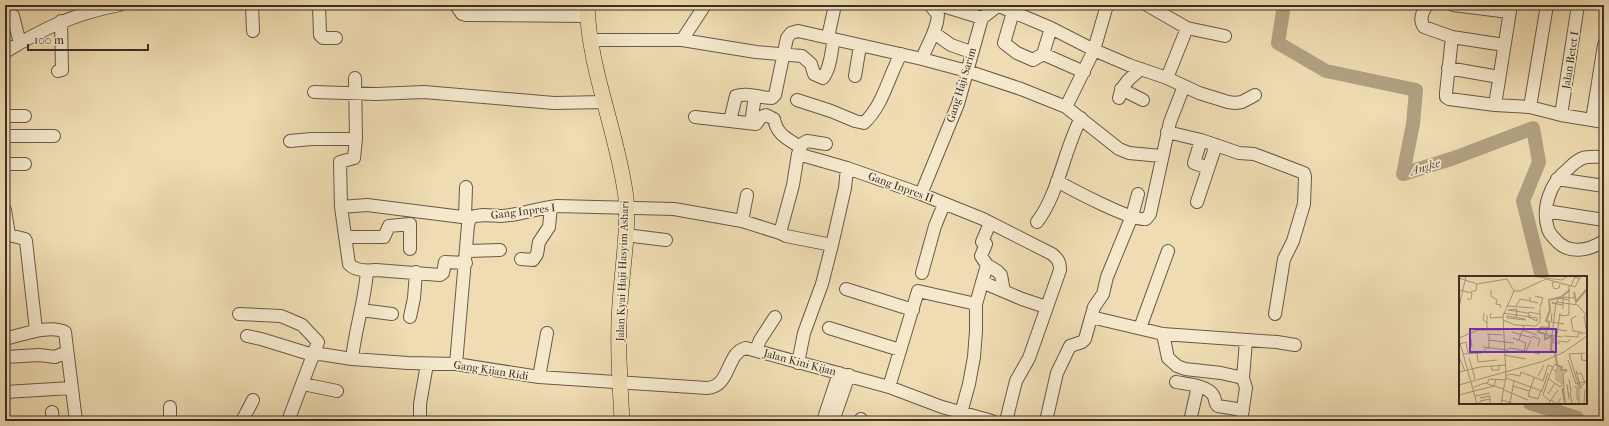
<svg xmlns="http://www.w3.org/2000/svg" width="1609" height="426" viewBox="0 0 1609 426" font-family="'IM FELL French Canon',serif">
  <style>
    .lines { fill: none; stroke-linecap: round; stroke-linejoin: round }
    .river { stroke: #b1a182; stroke-width: 14 }
    .minor-casing { stroke: #675a48; stroke-width: 14 }
    .major-casing { stroke: #3a2f25; stroke-width: 16 }
    .minor { stroke: #f5e8cd; stroke-width: 12 }
    .major { stroke: #efdcb2; stroke-width: 15 }
    .labels { text-anchor: middle; stroke-width: 3.5; stroke-linejoin: round; paint-order: stroke }
    .street-label { font-size: 11px; fill: #3a2f25; stroke: #f5e8cd }
    .water-label { font-size: 12px; font-style: italic; fill: #584c3c; stroke: #f5e8cd }
    .inset-river { fill: none; stroke: #b1a182; stroke-width: 2 }
    .inset-road { fill: none; stroke: #a7977a; stroke-width: 1 }
    .view { fill: #7b2cbf; fill-opacity: 0.15; stroke: #7b2cbf; stroke-width: 2 }
    .inset-edge { fill: none; stroke: #3a2f25; stroke-width: 2 }
  </style>
  <rect width="100%" height="100%" fill="#efdcb2"/>
  <filter id="stains"><feTurbulence type="fractalNoise" baseFrequency=".005" numOctaves="4"/><feColorMatrix values="0 0 0 0 .2 0 0 0 0 .09 0 0 0 0 .02 0 0 0 .5 -.17"/></filter>
  <radialGradient id="worn" r=".72"><stop offset=".6" stop-color="#630" stop-opacity="0"/><stop offset="1" stop-color="#630" stop-opacity=".3"/></radialGradient>
  <g class="lines">
    <!-- river -->
    <path class="river" d="M1284 5 1278 43 1326 71 1416 90 1413 124 1403 174 1454 158 1533 128 1539 162 1523 201 1542 277
      M1530 403 1577 418 1579 421"/>
    <defs>
      <path id="minor" d="M252 5 253 31
        M319 5 320 35 323 38H336
        M456 5 462 14 466 15 587 16
        M940 5 982 18
        M1147 5 1187 28 1225 36
        M1427 5C1422 12 1419 20 1424 27L1452 37 1504 45
        M1453 5 1509 12
        M999 6 1051 28 1094 50 1129 65 1167 78 1199 93 1228 102 1235 103 1242 102 1255 95
        M1013 12 1004 43 1017 53 1033 60 1043 54 1051 28
        M13 16 20 43
        M934 33 951 45 971 52
        M828 37 835 5
        M1452 37 1446 93V97L1449 99 1495 105 1530 107 1561 115 1604 122
        M591 40H682L756 52 802 56 811 64 814 74 823 78C831 67 831 52 834 39
        M682 40 705 5
        M5 52C44 28 74 14 119 5
        M1043 54 1084 72
        M922 59C927 44 937 32 938 15L930 5
        M1448 68 1499 77
        M58 71 62 70 61 21
        M855 76 860 46
        M355 78 356 139 354 158 340 162 341 207 349 264C355 271 367 271 376 270L440 275 443 273 445 262 466 263
        M1167 78 1187 28
        M1121 89 1143 100
        M314 92 376 94 424 92 554 103 605 102
        M1119 98C1122 84 1130 78 1141 69
        M797 100 831 111 855 121 864 123C884 104 888 77 901 54
        M1495 105 1511 5
        M1066 107 1094 50 1107 5
        M1530 107 1547 5
        M1561 115 1578 5
        M5 116H25
        M695 117 756 124 761 117 766 115 774 119C777 135 788 139 800 147
        M1592 120 1604 45
        M730 121 736 96C748 92 759 98 772 98L775 95 787 38 791 33 798 31 922 59 967 71 1021 89 1066 107 1119 149 1129 153 1161 156
        M751 123 755 96
        M1167 132 1201 140 1239 153 1254 154 1304 173 1305 177 1304 204 1293 241 1284 259 1275 314
        M5 136H54
        M1201 140 1194 163 1208 168
        M290 141 312 139H356
        M798 154 847 168 921 194 983 219 1052 254C1058 259 1060 262 1060 270L1029 358 1016 381 1006 421
        M1604 157C1597 157 1589 156 1583 158 1577 160 1572 165 1568 169 1551 182 1541 207 1548 229 1549 233 1552 236 1555 239 1568 255 1588 251 1604 241
        M5 164H25
        M1557 179 1604 186
        M1057 181C1071 189 1133 222 1146 219L1150 214 1170 122 1184 86
        M921 194 958 104 982 18 999 5
        M1197 202 1216 145
        M341 207 367 205 470 218C478 213 492 216 501 216 520 215 538 208 557 206L674 209 742 221 780 233 786 236 832 245
        M5 210 9 235 25 239 26 241 36 330
        M1546 211 1604 220
        M465 217 466 187
        M742 221 747 195
        M1037 222C1059 193 1064 150 1081 118
        M990 223 982 242 986 244 981 256 987 265 997 271 1001 275 1004 291
        M780 233 793 185 798 154 802 144 807 141 826 144
        M625 235 666 240
        M345 237H384L389 226 410 224V249
        M467 251 500 250
        M521 259 533 260 537 254 539 242 549 227 551 207
        M922 273 935 226 944 204
        M982 282 1022 299 1046 307
        M846 289 913 310
        M361 310 392 314
        M239 314 281 316 302 325 318 342 288 421
        M410 317 414 298 416 272
        M1091 317 1163 334 1277 342 1295 345
        M829 328 900 350
        M1140 328 1168 251
        M1163 334 1168 358 1177 366 1185 369 1221 373 1243 378
        M247 336 261 339 313 355 320 354 352 359 408 363 456 364 539 377 707 388C731 387 726 352 746 348L889 387 942 407 992 421
        M5 339C21 335 50 324 65 332L76 421
        M756 350 760 340 775 317
        M5 357 39 355 55 357 62 354
        M352 359C355 329 365 301 367 271
        M798 363 804 333 822 284 832 245 845 188 847 168
        M456 364 468 225 470 218
        M539 377 547 333
        M1176 382C1186 384 1207 385 1213 395 1216 399 1214 403 1218 406L1243 410
        M303 384 337 391
        M889 387 918 291 976 304
        M5 392 71 388
        M170 407V421
        M52 412 53 421
        M961 413 969 384 974 357 976 331V304L987 265
        M420 419V404L427 364
        M242 421 253 400
        M823 421 839 373
        M833 421 849 375
        M860 421 861 419
        M1046 421 1057 373 1070 346 1082 342 1085 339 1094 307 1103 294 1107 277 1132 216 1138 194
        M1190 421 1198 386
        M1241 421 1246 388 1243 378 1246 341"/>
      <path id="major" d="M587 5C589 71 618 133 626 198 629 230 622 270 620 303 617 342 620 382 622 421"/>
    </defs>
    <!-- minor casing -->
    <use href="#minor" class="minor-casing"/>
    <!-- major casing -->
    <use href="#major" class="major-casing"/>
    <!-- minor -->
    <use href="#minor" class="minor"/>
    <!-- major -->
    <use href="#major" class="major"/>
  </g>
  <g class="labels">
    <!-- street labels -->
    <g class="street-label">
      <text transform="translate(1570 60) rotate(-81)" y="4">Jalan Betet I</text>
      <text transform="translate(961 85) rotate(-73)" y="4">Gang Haji Sarim</text>
      <text transform="translate(901 187) rotate(20)" y="4">Gang Inpres II</text>
      <text transform="translate(523 211) rotate(-7)" y="4">Gang Inpres I</text>
      <text transform="translate(622 271) rotate(-88)" y="4">Jalan Kyai Haji Hasyim Ashari</text>
      <text transform="translate(800 362) rotate(15)" y="4">Jalan Kini Kijan</text>
      <text transform="translate(491 370) rotate(9)" y="4">Gang Kijan Ridi</text>
    </g>
    <!-- water labels -->
    <g class="water-label">
      <text transform="translate(1425 167) rotate(-17)" y="4">Angke</text>
    </g>
  </g>
  <!-- overview -->
  <g transform="translate(1459 276)">
    <rect width="128" height="128" fill="#efdcb2"/>
    <path d="M101 90 103 93H109L104 97V109L96 104V95Z" fill="#d0bf9a"/>
    <path class="inset-river" d="M115 16 117 26 128 13M108 94H102L103 91 98 89 96 77 92 74 93 60 86 63V58L79 56 82 51 90 52V46L87 45 91 34 90 24 102 21 111 14M104 113 106 128"/>
    <path class="inset-road" d="M72 0 103 4 109 0M0 2 18 8 48 3 55 15M96 6 93 7 95 13 100 12 101 8M112 10 116 1 121 3M0 14 13 17 12 23H8M32 14V20L38 24 37 28 42 29 41 32M12 15H17L18 8M55 15H61L87 3 116 11 122 0M76 20 84 22 81 31M71 21V25L79 27M95 26 93 27 104 29M98 26 99 22 110 24M110 28V10M47 30 75 32M57 30 61 23 71 25M0 31 7 0M104 33V21L115 22M49 34 58 33 57 41M49 34 69 37M25 37 24 44 28 47M32 37 31 42 44 41M44 37 78 42V45L69 41M93 37 92 46 105 48M102 38V40L110 39V28M128 38 125 41 128 58M48 40 66 43 67 44 48 42ZM72 40 69 39 70 36 80 38M117 40 112 43 114 55 122 56V58M44 44 56 49 77 50 81 46V32M90 52 108 55M28 53V39M64 54 78 59M87 54 88 59 104 61M53 56 73 62M11 57 13 71M28 58 43 59M93 59 97 26 119 29 127 39M73 60 81 63 79 70M105 60 119 61V57H128M0 62 19 54H42M54 62 67 67 65 76M97 62 94 63V67H101M0 63 18 128M29 64 55 67M60 64 65 49M99 65 109 66 111 63M97 66 101 37M1 68 7 66 9 77M24 71 49 74 51 72 81 78M30 73V58M67 75 72 64M18 77 19 86 38 84M122 77 123 84 128 85M4 78 23 77 28 72M45 79 67 83M0 81 6 95M10 82 16 102 14 103M109 84 117 108 128 105M32 90 33 94H40V89M117 94 122 113M0 96 21 91 46 89M118 98 122 97 126 107 122 110M47 100 51 98 61 100 62 96 82 104M79 100 85 89M47 102 83 115 89 97M75 102 69 120 79 123 82 114M90 103 101 111 103 109M110 103 112 116M82 104 84 105 89 89 94 91M28 108 30 103 46 104M108 108 110 123M0 109 85 85 105 76 128 60M54 110 70 115M15 111 26 107 35 110 37 103M115 111H118V123H120M103 112 105 124M45 114 69 124M105 114 104 98 108 95M111 116 113 128M89 118 96 107M0 119 35 110 45 113M16 120 31 117M21 122 31 120V128M43 124 56 128M92 124 98 128 102 122M91 125 84 119 90 101 93 93 94 91 96 88 99 91 97 95 93 93M51 127 55 105M21 128V125L31 123M42 128 47 100 44 40 55 15M89 128 99 114M120 128V111L110 78 126 77M125 128 126 114"/>
    <path class="view" d="M11 53H97V76H11Z"/>
    <rect width="128" height="128" class="inset-edge"/>
  </g>
  <!-- margin -->
  <rect width="1609" height="426" fill="none" stroke="#efdcb2" stroke-width="20"/>
  <rect x="6" y="6" width="1597" height="414" fill="none" stroke="#3a2f25" stroke-width="2"/>
  <rect x="10" y="10" width="1589" height="406" fill="none" stroke="#3a2f25"/>
  <!-- scale -->
  <path d="M28 44v6h120v-6" fill="none" stroke="#3a2f25" stroke-width="2"/>
  <text x="34" y="44" font-size="12" fill="#3a2f25" stroke="#f5e8cd" stroke-width="3" paint-order="stroke">100 m</text>
  <rect width="100%" height="100%" filter="url(#stains)"/>
  <rect width="100%" height="100%" fill="url(#worn)"/>
</svg>
